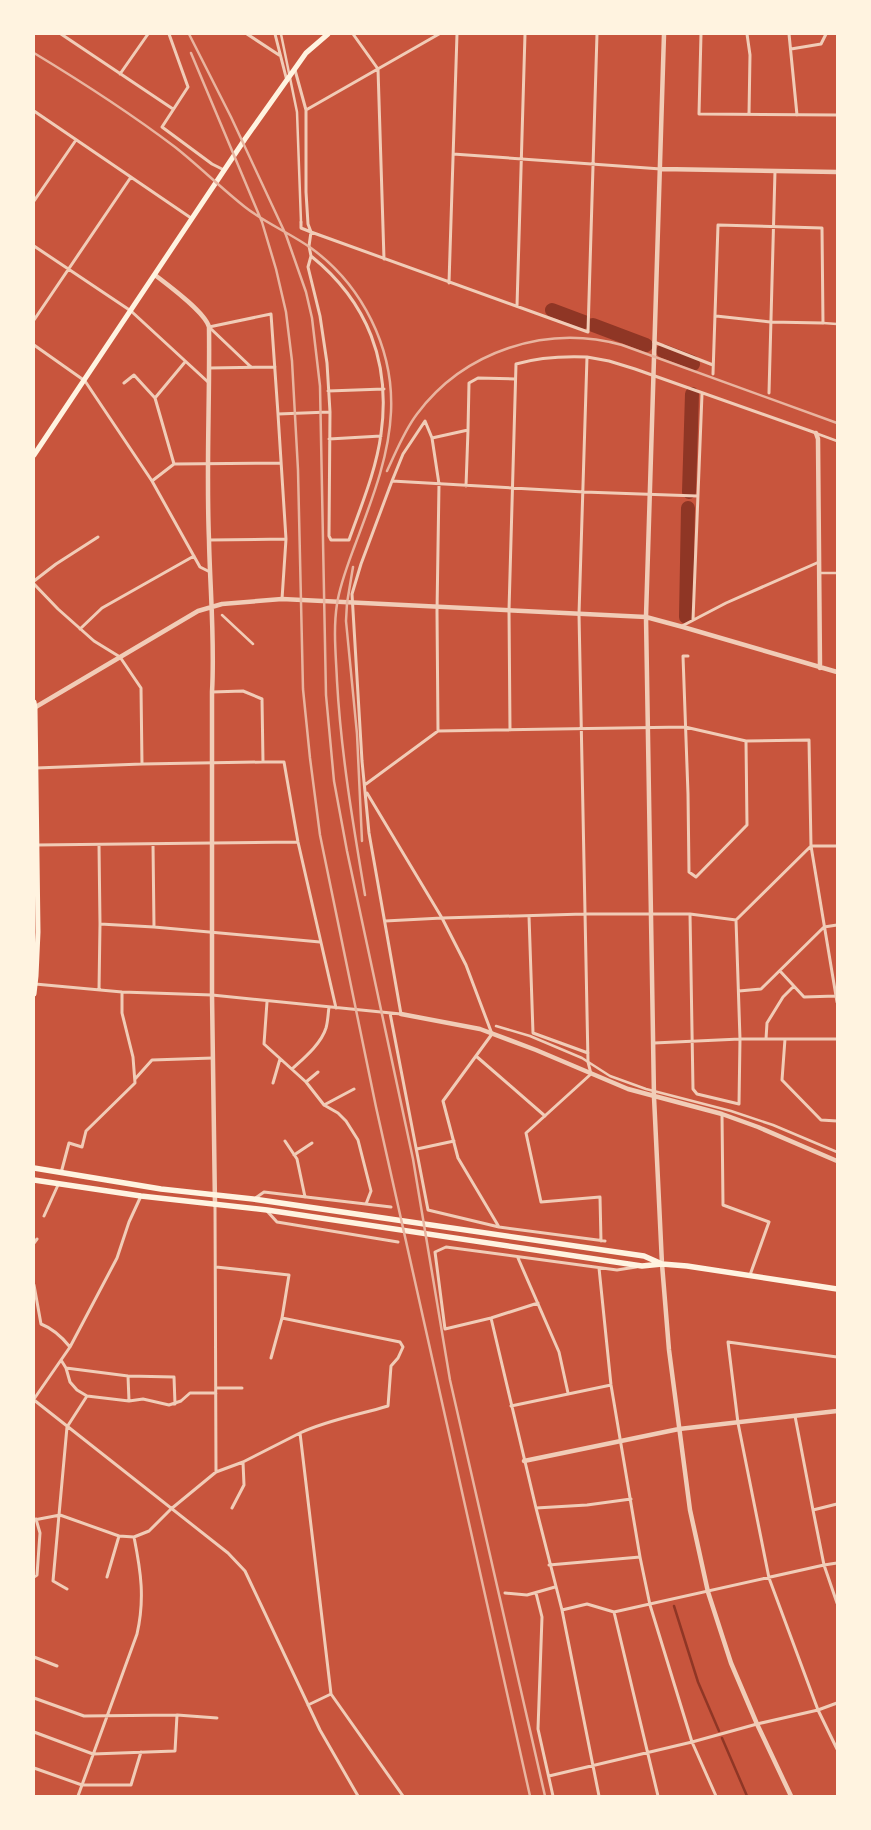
<svg xmlns="http://www.w3.org/2000/svg" width="871" height="1830" viewBox="0 0 871 1830" font-family="Cabin,sans-serif">
  <style>
    .lines { fill: none; stroke-linecap: round; stroke-linejoin: round }
    .stream { stroke: #8f3625; stroke-width: 2.5 }
    .river { stroke: #8f3625; stroke-width: 14 }
    .pedestrian { stroke: #f1ccb7; stroke-width: 2.5 }
    .minor { stroke: #f1ccb7; stroke-width: 3 }
    .tertiary { stroke: #f1ccb7; stroke-width: 4.5 }
    .secondary { stroke: #fff3e0; stroke-width: 5 }
    .primary { stroke: #fff3e0; stroke-width: 5 }
    .trunk { stroke: #fff3e0; stroke-width: 5.5 }
    .rail { stroke: #e9b49f; stroke-width: 2.5 }
  </style>
  <rect width="100%" height="100%" fill="#c8553d"/>
  <g class="lines">
    <!-- stream -->
    <path class="stream" d="M674 1606 698 1682 719 1731
      M722 1738 747 1796"/>
    <!-- river -->
    <path class="river" d="M552 310 584 322
      M593 325 646 345
      M663 351 692 362 693 364
      M689 492 692 394
      M686 617 688 508"/>
    <!-- pedestrian -->
    <path class="pedestrian" d="M281 34 297 112 301 222
      M823 323 837 324
      M818 434 837 441
      M820 573H837
      M222 615 253 644
      M496 1026 530 1036 582 1058 610 1076 646 1089 731 1111 773 1125 837 1152"/>
    <!-- minor -->
    <path class="minor" d="M61 34 173 109
      M169 34 188 87 162 127 212 164 224 170
      M247 34 279 55
      M275 34 287 81
      M353 34 378 69 384 259
      M701 34 699 114 837 115
      M747 34 750 55 749 114
      M789 34 797 115
      M791 49 821 44 826 34
      M295 70 306 110V192L308 224 311 232 309 246 311 256 308 267 320 316 327 363 330 412 329 536 331 540H349C361 506 376 471 381 434 391 363 368 302 311 256
      M120 74 148 34
      M306 110 439 34
      M34 111 191 218
      M453 154 661 169
      M34 201 76 140
      M301 222V228L311 232 588 332 597 34
      M34 246 131 311 208 382
      M449 283 457 34
      M517 306 525 34
      M34 320 131 177
      M209 327 271 314 278 414
      M209 327 251 367
      M654 342 713 365
      M34 345 85 381 152 481 200 567 210 572
      M209 368 275 367
      M713 374 718 225 822 228 823 323 770 322 716 316
      M124 383 134 375 155 398
      M328 391 384 389
      M769 393 775 171
      M432 438 439 484 437 612 438 731
      M329 439 381 436
      M174 464 155 398 185 362
      M152 481 174 464 281 463
      M392 481 584 492 697 496
      M466 486 468 430
      M209 540 286 539 278 414 329 412
      M34 581 56 564 98 537
      M34 584 58 609 94 641 120 657 141 688 142 764
      M282 599 286 539
      M693 620 702 394
      M682 626 726 603 819 562
      M80 629 102 608 194 556
      M688 656H683L688 794 689 872 696 877 747 825 746 741
      M212 692 243 691 262 699 263 762H284L298 842 336 1008
      M510 730 509 610 516 364C540 357 562 356 587 357
      M36 768 142 764 263 762
      M366 784 438 731 685 727 746 741 809 740 811 846 837 1002
      M367 793 442 918 466 965 492 1034 443 1101 458 1158 499 1227
      M153 844 154 927
      M37 845 298 842
      M99 845 100 924
      M690 914 693 1089 697 1094 739 1104 740 1039 736 920 811 846H837
      M529 916 533 1033 588 1053
      M385 921 442 918 584 914H690L736 920
      M780 971 804 997 836 996
      M35 984 122 992 212 995 401 1014 369 833 362 761 352 594 361 564 392 481 403 454 425 421 432 438 468 430 469 383 478 378 515 379
      M99 990 100 924 154 927 320 942
      M739 991 761 989 824 927 837 925
      M267 1002 264 1044 306 1082 324 1105 338 1113 346 1121 358 1140 371 1191 366 1204
      M390 1013 428 1210 499 1227 605 1241
      M766 1039 767 1023 783 997 794 986
      M785 1039 782 1080 821 1120 837 1121
      M654 1043 740 1039H837
      M476 1056 545 1116
      M292 1069C304 1058 321 1044 326 1028 328 1021 328 1014 329 1007
      M135 1079 152 1060 213 1058
      M306 1082 318 1072
      M273 1083 280 1059
      M324 1105 354 1089
      M722 1114 723 1205 769 1222 750 1275
      M285 1141 297 1159 305 1197
      M417 1149 454 1141
      M294 1155 312 1143
      M61 1173 69 1143 82 1147 86 1131 135 1083 133 1057 122 1013V992
      M254 1199 264 1192 391 1207
      M215 1205 216 1472
      M267 1211 277 1222 398 1242
      M44 1216 58 1185
      M601 1241 600 1197 541 1202 526 1133 591 1074 588 1062 579 614 587 357 609 361 635 369 816 433
      M34 1243 37 1239
      M518 1258 559 1352 568 1393
      M216 1267 289 1275 282 1318 400 1342 403 1347 398 1358 391 1366 388 1406C358 1415 328 1420 300 1433L331 1694 403 1796
      M599 1268 611 1385 640 1557 650 1605 692 1742 716 1796
      M34 1285 41 1324C54 1329 62 1337 70 1347
      M538 1303 491 1318 445 1329 435 1252 446 1247 617 1270 636 1267
      M491 1318 536 1508 562 1610 599 1796
      M837 1357 728 1342 738 1423 769 1578 818 1710 837 1749
      M271 1358 282 1318
      M61 1360 70 1347 117 1258 129 1222 141 1196
      M66 1368 128 1376 174 1377 175 1404
      M128 1376 129 1401
      M216 1388H242
      M34 1399 61 1360 66 1368 70 1382 77 1390 87 1396 129 1401 143 1399 169 1405 181 1401 190 1393H216
      M34 1400 228 1553 245 1571 320 1730 358 1796
      M511 1406 611 1385
      M795 1416 813 1510
      M232 1508 244 1485 243 1462
      M536 1508 587 1505 631 1499
      M34 1520 60 1515 119 1536 134 1537 149 1531 171 1509 216 1472 243 1462 300 1433
      M837 1563 824 1565 837 1603
      M549 1565 640 1557
      M34 1577 37 1575 40 1533 36 1519
      M107 1577 119 1536
      M67 1589 53 1581 67 1427 87 1396
      M505 1593 527 1595 555 1587
      M536 1593 542 1617 538 1729 553 1796
      M562 1610 587 1604 614 1612 824 1565 813 1510 837 1504
      M614 1612 658 1796
      M34 1657 57 1666
      M34 1698 84 1716 177 1715 175 1751 93 1754 34 1732
      M308 1705 331 1694
      M177 1715 217 1718
      M34 1768 82 1785H131L141 1752
      M549 1776 692 1742 757 1724 818 1710 837 1703
      M78 1796 137 1634C145 1599 141 1572 134 1537"/>
    <!-- tertiary -->
    <path class="tertiary" d="M664 34 646 617 654 1097 662 1264 669 1350 690 1510 708 1592 731 1663 757 1724 791 1796
      M661 169 837 172
      M155 275C168 285 205 312 209 327 210 398 206 469 209 540 210 590 215 641 212 692V995L215 1205
      M816 433 818 439 820 668
      M34 708 198 611 222 604 282 599 646 617 683 627 837 672
      M401 1014 480 1029 536 1050 628 1089 722 1114 758 1127 837 1161
      M524 1461 679 1429 837 1411"/>
    <!-- secondary -->
    <path class="secondary" d="M34 455 245 139 306 53 328 34"/>
    <!-- primary -->
    <path class="primary" d="M34 702 35 708 38 932 36 976 34 994"/>
    <!-- trunk -->
    <path class="trunk" d="M34 1168 161 1189 253 1199 644 1256 662 1264
      M34 1180 141 1196 267 1210 642 1266 662 1264 687 1266 837 1289"/>
    <!-- rail -->
    <path class="rail" d="M189 34 231 117 286 235 306 292 312 318 320 386 326 695 334 781 347 851 413 1159 450 1380 545 1796
      M34 53C82 82 130 113 175 147 199 166 221 188 245 207 265 223 290 233 311 248 362 285 394 348 391 412 389 458 371 502 355 545 348 564 340 584 337 604 333 630 336 656 337 681 341 753 353 824 365 895
      M191 53 262 222 276 269 286 312 292 361 298 470 303 689 310 758 320 835 376 1107 530 1796
      M387 471C396 452 404 431 417 414 464 351 546 324 622 345L837 423
      M353 567 347 603 346 621 357 734 362 841"/>
  </g>
  <!-- border -->
  <rect width="871" height="1830" fill="none" stroke="#fff3e0" stroke-width="70"/>
</svg>
